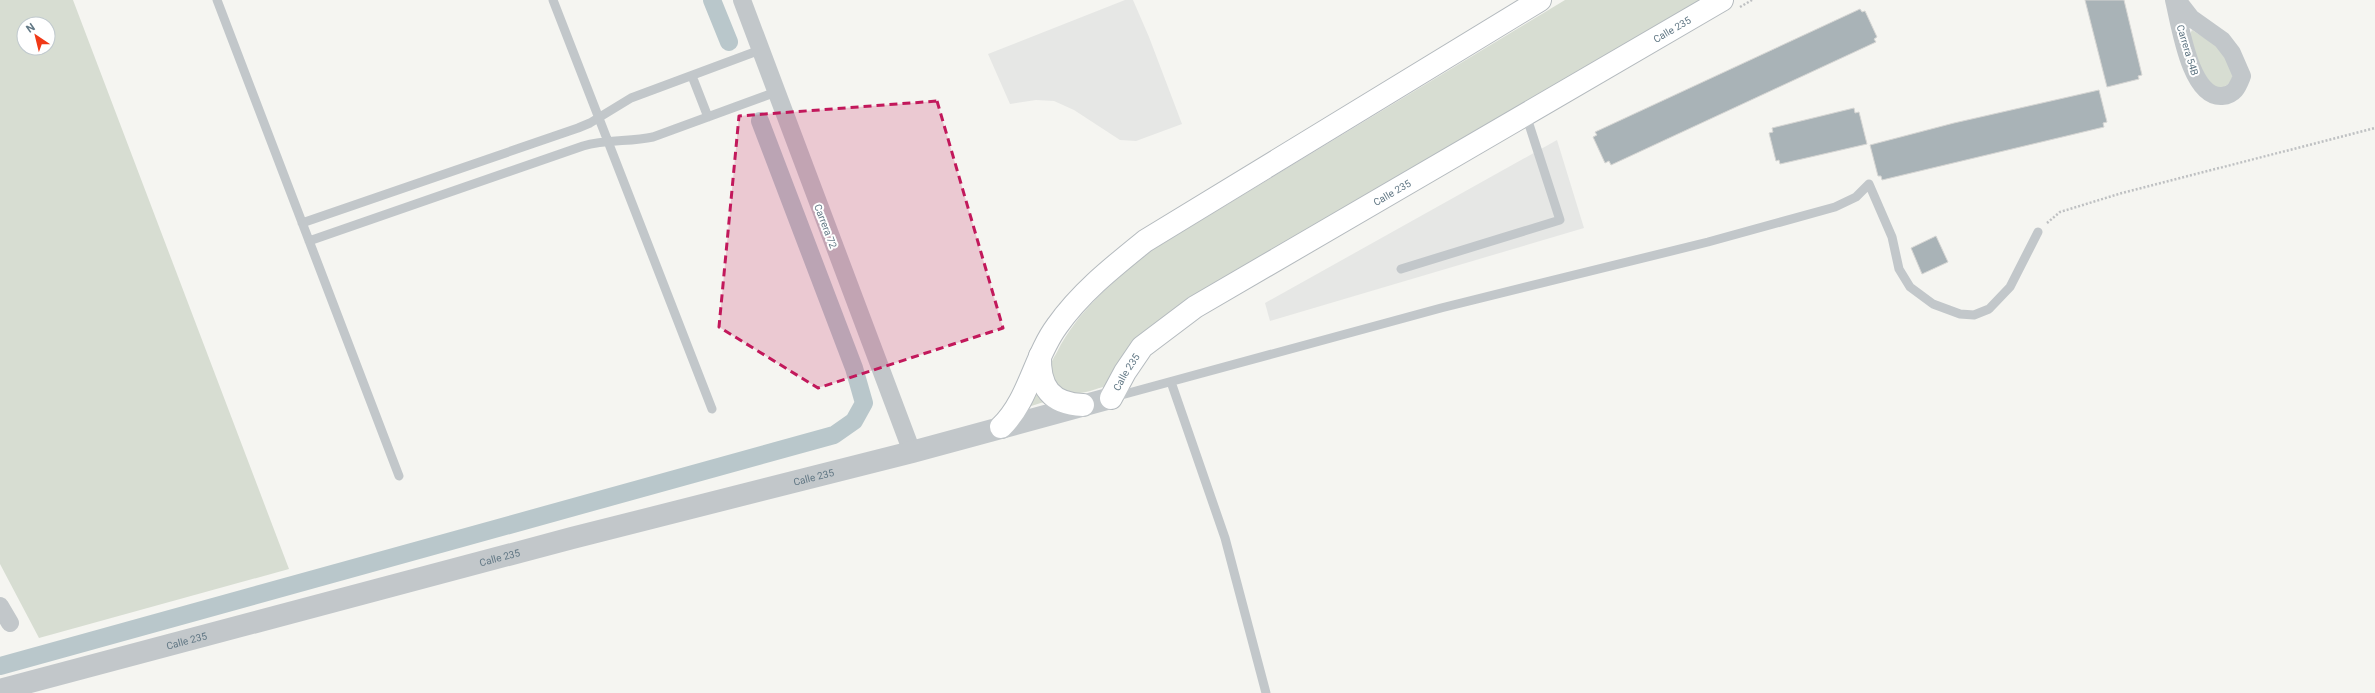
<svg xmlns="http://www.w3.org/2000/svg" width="2375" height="693" viewBox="0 0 2375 693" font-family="Roboto,sans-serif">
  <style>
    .built { fill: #e6e7e5 }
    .green { fill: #d7ddd2; fill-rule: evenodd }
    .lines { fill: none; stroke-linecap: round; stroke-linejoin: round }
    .canal { stroke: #b9c7cb; stroke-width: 18 }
    .building { fill: #a9b3b7; stroke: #d6d6d4 }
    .secondary-casing { stroke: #b4babe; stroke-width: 24 }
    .path { stroke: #bec0c2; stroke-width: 2.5; stroke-dasharray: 2 2; stroke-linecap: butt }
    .service { stroke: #c2c7ca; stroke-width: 9 }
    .minor { stroke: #c2c7ca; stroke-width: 18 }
    .tertiary { stroke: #c2c7ca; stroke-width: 22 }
    .secondary { stroke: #fff; stroke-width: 22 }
    .marked { fill: #c2185b; fill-opacity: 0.2; stroke: #c2185b; stroke-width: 3; stroke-dasharray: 8 5; stroke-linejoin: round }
    .labels { text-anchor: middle; stroke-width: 4; stroke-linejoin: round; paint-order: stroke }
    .street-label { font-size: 10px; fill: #627885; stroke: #fff }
  </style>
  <rect width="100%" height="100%" fill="#f5f5f1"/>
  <!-- built -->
  <path class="built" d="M1125 0H1133L1149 37 1182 124 1136 141 1120 140 1074 110 1054 101 1036 100 1010 104 988 54Z
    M1557 140 1584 228 1270 321 1265 303Z"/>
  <!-- green -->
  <path class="green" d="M0 0H73L289 569 39 638 0 564ZM24 24H48V48H24Z
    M1565 0H1704L1134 341 1118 363 1106 386C1089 391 1069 401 1056 383 1053 378 1050 372 1051 366 1051 361 1055 356 1057 352 1078 310 1116 279 1152 250Z
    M2192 30 2219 47 2234 68 2231 82 2224 87H2213L2199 66 2190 34Z
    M1036 385 1047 401 1025 408Z"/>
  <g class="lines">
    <!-- canal -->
    <path class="canal" d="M712 0 729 42
      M0 666 834 435 854 421 864 403 854 368 760 121"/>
  </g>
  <!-- building -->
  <path class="building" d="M2085 0H2124L2142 75 2138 76 2139 79 2107 87Z
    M1860 9 1862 12 1865 11 1877 37 1874 39 1876 42 1611 165 1609 161 1605 163 1593 137 1597 135 1595 132Z
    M2099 90 2107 122 2103 123 2104 127 1882 180 1881 176H1878L1870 145 1954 123Z
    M1854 108 1855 113 1859 112 1867 144 1780 164 1779 160 1776 161 1769 133 1773 132 1772 128Z
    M1936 236 1948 262 1922 274 1911 248Z"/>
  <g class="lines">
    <defs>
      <g id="secondary">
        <path d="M1040 356C1039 387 1051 404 1083 405"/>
        <path id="s2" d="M1111 398 1125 372 1142 347 1195 307 1722 0"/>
        <path d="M1001 427C1029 400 1034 357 1057 326 1081 292 1113 267 1145 241L1540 0"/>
      </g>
    </defs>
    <!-- secondary casing -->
    <use href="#secondary" class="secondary-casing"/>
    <!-- path -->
    <path class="path" d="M1740 7 1752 0
      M2047 223 2060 212 2122 193 2375 128"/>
    <!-- service -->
    <path class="service" d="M217 0 399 476
      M553 0 712 409
      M692 76 708 117
      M302 223 578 128 590 123 631 98 760 50
      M309 241 583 146C606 139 630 142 653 137L776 92
      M1401 269 1560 220 1526 115
      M1171 382 1225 538 1266 693
      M1114 397 1441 308 1708 242 1835 207 1856 197 1869 184 1892 237 1899 269 1910 287 1933 304 1960 314 1974 315 1989 309 2010 287 2038 232"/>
    <!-- minor -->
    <path class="minor" d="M742 0 912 452
      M2174 0C2180 24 2190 98 2222 96 2235 95 2238 86 2242 76L2232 53 2222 40 2191 18 2177 0
      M0 606 10 623"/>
    <!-- tertiary -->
    <path class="tertiary" id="s1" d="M0 690 572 538 912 452 1111 398"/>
    <!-- secondary -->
    <use href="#secondary" class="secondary"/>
  </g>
  <!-- marked area -->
  <path class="marked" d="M937 101 1003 328 818 388 719 327 739 116Z"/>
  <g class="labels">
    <!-- street labels -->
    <g class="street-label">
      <text dy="4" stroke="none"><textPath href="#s2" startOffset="678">Calle 235</textPath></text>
      <text transform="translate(2188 50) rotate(73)" y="4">Carrera 54B</text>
      <text dy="4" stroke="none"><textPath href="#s2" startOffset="354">Calle 235</textPath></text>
      <text transform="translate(826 226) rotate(69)" y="4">Carrera 72</text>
      <text dy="4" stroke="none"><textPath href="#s2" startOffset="30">Calle 235</textPath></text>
      <text dy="4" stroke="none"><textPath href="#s1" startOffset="841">Calle 235</textPath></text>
      <text dy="4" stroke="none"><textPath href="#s1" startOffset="517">Calle 235</textPath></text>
      <text dy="4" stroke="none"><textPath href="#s1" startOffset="193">Calle 235</textPath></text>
    </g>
  </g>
  <!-- north arrow -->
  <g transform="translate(36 36) rotate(325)"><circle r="19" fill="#ffffff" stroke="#c0c9ce"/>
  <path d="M0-3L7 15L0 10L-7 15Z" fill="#f03917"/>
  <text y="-6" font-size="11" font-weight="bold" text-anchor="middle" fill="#627885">N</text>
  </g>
</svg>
